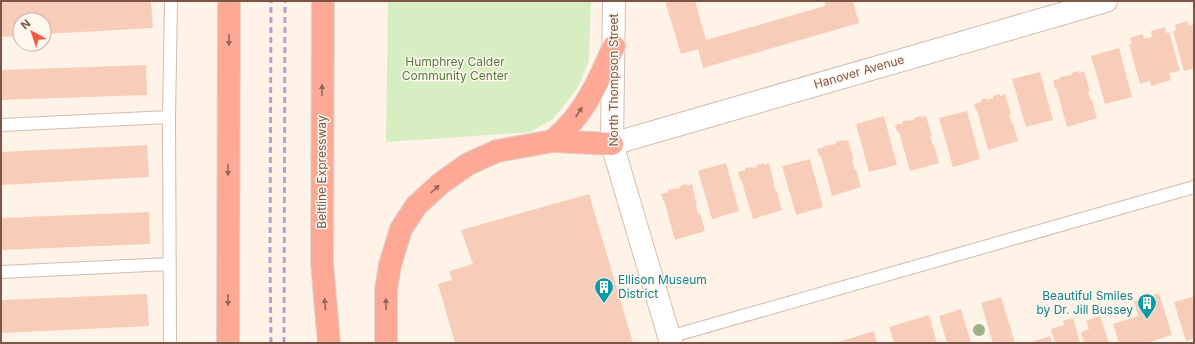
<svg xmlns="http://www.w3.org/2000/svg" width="1195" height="344" viewBox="0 0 1195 344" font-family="Inter,sans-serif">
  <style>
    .green { fill: #d7eec2 }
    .building { fill: #f7cdba }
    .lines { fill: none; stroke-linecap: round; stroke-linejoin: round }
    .service-casing { stroke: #d4bbad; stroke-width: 14 }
    .minor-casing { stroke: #d4bbad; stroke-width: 24 }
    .secondary-casing { stroke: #dabcac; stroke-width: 24 }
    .motorway-casing { stroke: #ddd3cf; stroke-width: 24 }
    .service { stroke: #fff; stroke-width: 12 }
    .minor { stroke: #fff; stroke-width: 22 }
    .secondary { stroke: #fff; stroke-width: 22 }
    .motorway { stroke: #fea996; stroke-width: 22 }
    .rail { stroke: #b4a2ca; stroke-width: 3; stroke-dasharray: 6 4; stroke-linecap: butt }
    .tree { fill: #a0b188 }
    .oneway { fill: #956657 }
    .labels { text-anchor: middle; stroke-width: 3; stroke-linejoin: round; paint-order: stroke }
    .park-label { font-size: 12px; fill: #537b3c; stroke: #fff7ee }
    .street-label { font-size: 12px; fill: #7b5547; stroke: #fff7ee }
    .culture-label { font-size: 12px; fill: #0d838f; stroke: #fff7ee; text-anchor: start }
  </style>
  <rect width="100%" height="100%" fill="#fef3e6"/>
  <!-- green -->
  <path class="green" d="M388 1H591L589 61 577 89 553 119 530 132 386 142Z"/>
  <!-- building -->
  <path class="building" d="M1 1H151L153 28 44 34V20H20V36L1 37Z
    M665 1H695L706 40 825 6 824 1H853L859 23 703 68 698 49 681 54Z
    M1187 21 1189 26 1194 24V68L1184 71 1173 31H1176L1175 25Z
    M1165 27 1166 33 1169 32 1180 71 1169 73 1171 80 1151 86 1150 81 1140 84 1129 44H1132L1130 38 1143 34 1144 39 1152 37 1151 31Z
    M1119 48 1132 97 1105 104 1091 56Z
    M146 65 147 95 1 100V70Z
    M1079 71V73L1084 71 1090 91 1088 92 1091 101 1092 100 1097 118 1067 127 1056 87 1055 88 1053 80 1060 79V77L1072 75 1071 73Z
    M1040 72 1053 120 1026 127 1012 79Z
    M1000 94V96L1005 94 1011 114 1009 115 1012 124 1013 123 1018 141 988 150 977 110 976 111 974 104 981 102V100L987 98V100L993 98V96Z
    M967 111 980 159 953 167 939 118Z
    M884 116 897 165 869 172 856 124Z
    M921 116V117L926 116 932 136H930L933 145H934L939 163 910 171 899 132H897L895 125 903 123 902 121 914 120V118Z
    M843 140 844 141 848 140 854 160 852 161 855 170 856 169 861 187 832 196 821 156H819L817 149 825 147 824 146 836 144V142Z
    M147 145 149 177 1 185V152Z
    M810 159 823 207 796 215 782 166Z
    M726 163 739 211 712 219 698 171Z
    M764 163V165L769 163 774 183 773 184 776 192H777L782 210 753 219 741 179 740 180 738 172 745 170V168L751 167V168L757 167 756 165Z
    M687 184V186L692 184 697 205H696L698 214 700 213 705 231 675 240 664 200 663 201 661 194 668 192V190L680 188 679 186Z
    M589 194 633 343H455L438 284 452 280 449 271 473 264 461 230Z
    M149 212 150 244 1 250V218Z
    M1159 293 1172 335 1146 343H1119L1113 324 1138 316 1134 301Z
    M147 294 149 326 1 333V300Z
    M1001 297 1015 343H993L981 303Z
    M1193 297 1194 301V339L1186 341 1174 302Z
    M961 309 971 343H947L939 316Z
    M929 315 937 343H894L889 327Z
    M1100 316 1109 343H1084L1081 332 1089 329 1086 321Z
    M1073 318 1080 343H1055L1051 329 1064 325 1063 321Z
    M874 331 877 343H835Z
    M1050 336 1052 343H1029Z"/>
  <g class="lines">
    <defs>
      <path id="service" d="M1 125 169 117
        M1 272 170 264
        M669 337 1194 187
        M170 343 169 117 171 1"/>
      <path id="minor" d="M612 144 1106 1"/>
      <path id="secondary" d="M614 1 612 144 671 343"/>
      <path id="motorway" d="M323 1 322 263 329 343
        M553 141C560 134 569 126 575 118 592 97 603 71 614 46
        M228 343 229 1
        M386 343V290L390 265 401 229 416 206 440 184 468 164 497 151 553 141 612 144"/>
    </defs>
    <!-- service casing -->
    <use href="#service" class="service-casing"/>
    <!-- minor casing -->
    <use href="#minor" class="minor-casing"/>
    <!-- secondary casing -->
    <use href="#secondary" class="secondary-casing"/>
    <!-- motorway casing -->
    <use href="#motorway" class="motorway-casing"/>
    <!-- service -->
    <use href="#service" class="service"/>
    <!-- minor -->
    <use href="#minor" class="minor"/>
    <!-- secondary -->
    <use href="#secondary" class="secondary"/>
    <!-- motorway -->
    <use href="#motorway" class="motorway"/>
    <!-- rail -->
    <path class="rail" d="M271 343 270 261 271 1
      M284 343 285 1"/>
  </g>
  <!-- trees -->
  <circle class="tree" cx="979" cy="330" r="6"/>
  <!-- one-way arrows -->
  <defs><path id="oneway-solid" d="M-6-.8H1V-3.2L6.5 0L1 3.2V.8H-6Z"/></defs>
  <g class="oneway">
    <use href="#oneway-solid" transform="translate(229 40) rotate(91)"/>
    <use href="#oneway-solid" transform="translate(322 90) rotate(-90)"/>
    <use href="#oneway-solid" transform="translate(579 112) rotate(-57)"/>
    <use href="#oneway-solid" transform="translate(228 170) rotate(90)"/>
    <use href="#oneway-solid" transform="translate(435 189) rotate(-42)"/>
    <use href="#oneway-solid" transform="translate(228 300) rotate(90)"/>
    <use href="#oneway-solid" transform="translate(325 304) rotate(-95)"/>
    <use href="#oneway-solid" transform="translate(386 304) rotate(-91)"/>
  </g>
  <!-- icons -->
  <defs>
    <symbol id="building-pin" viewBox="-11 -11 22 30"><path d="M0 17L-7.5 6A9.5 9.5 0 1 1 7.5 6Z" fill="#0f9aa8" stroke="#fff7ee"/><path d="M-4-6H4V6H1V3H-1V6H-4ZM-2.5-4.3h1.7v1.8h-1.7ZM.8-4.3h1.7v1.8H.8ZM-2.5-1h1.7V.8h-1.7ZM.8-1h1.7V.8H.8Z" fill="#fff"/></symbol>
  </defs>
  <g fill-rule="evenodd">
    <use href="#building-pin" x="593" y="276" width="22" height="30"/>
    <use href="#building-pin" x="1136" y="292" width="22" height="30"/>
  </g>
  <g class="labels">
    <!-- park labels -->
    <g class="park-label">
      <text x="455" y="66">Humphrey Calder<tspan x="455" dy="14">Community Center</tspan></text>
    </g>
    <!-- street labels -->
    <g class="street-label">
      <text transform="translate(859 72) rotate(-16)" y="4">Hanover Avenue</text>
      <text transform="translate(614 80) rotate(-90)" y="4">North Thompson Street</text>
      <text transform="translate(322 172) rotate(-90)" y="4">Beltline Expressway</text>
    </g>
    <!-- culture labels -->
    <g class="culture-label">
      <text x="618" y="284">Ellison Museum<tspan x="618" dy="14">District</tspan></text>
      <text x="1133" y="300" text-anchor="end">Beautiful Smiles<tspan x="1133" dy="14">by Dr. Jill Bussey</tspan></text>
    </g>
  </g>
  <!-- border -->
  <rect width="1195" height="344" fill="none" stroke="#7b5547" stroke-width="4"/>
  <!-- north arrow -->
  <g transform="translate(32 32) rotate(320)"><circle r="19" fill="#fff7ee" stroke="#cab6ab"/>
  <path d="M0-3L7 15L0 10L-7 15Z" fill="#f4583f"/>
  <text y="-6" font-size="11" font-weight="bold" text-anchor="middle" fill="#7b5547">N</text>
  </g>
</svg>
